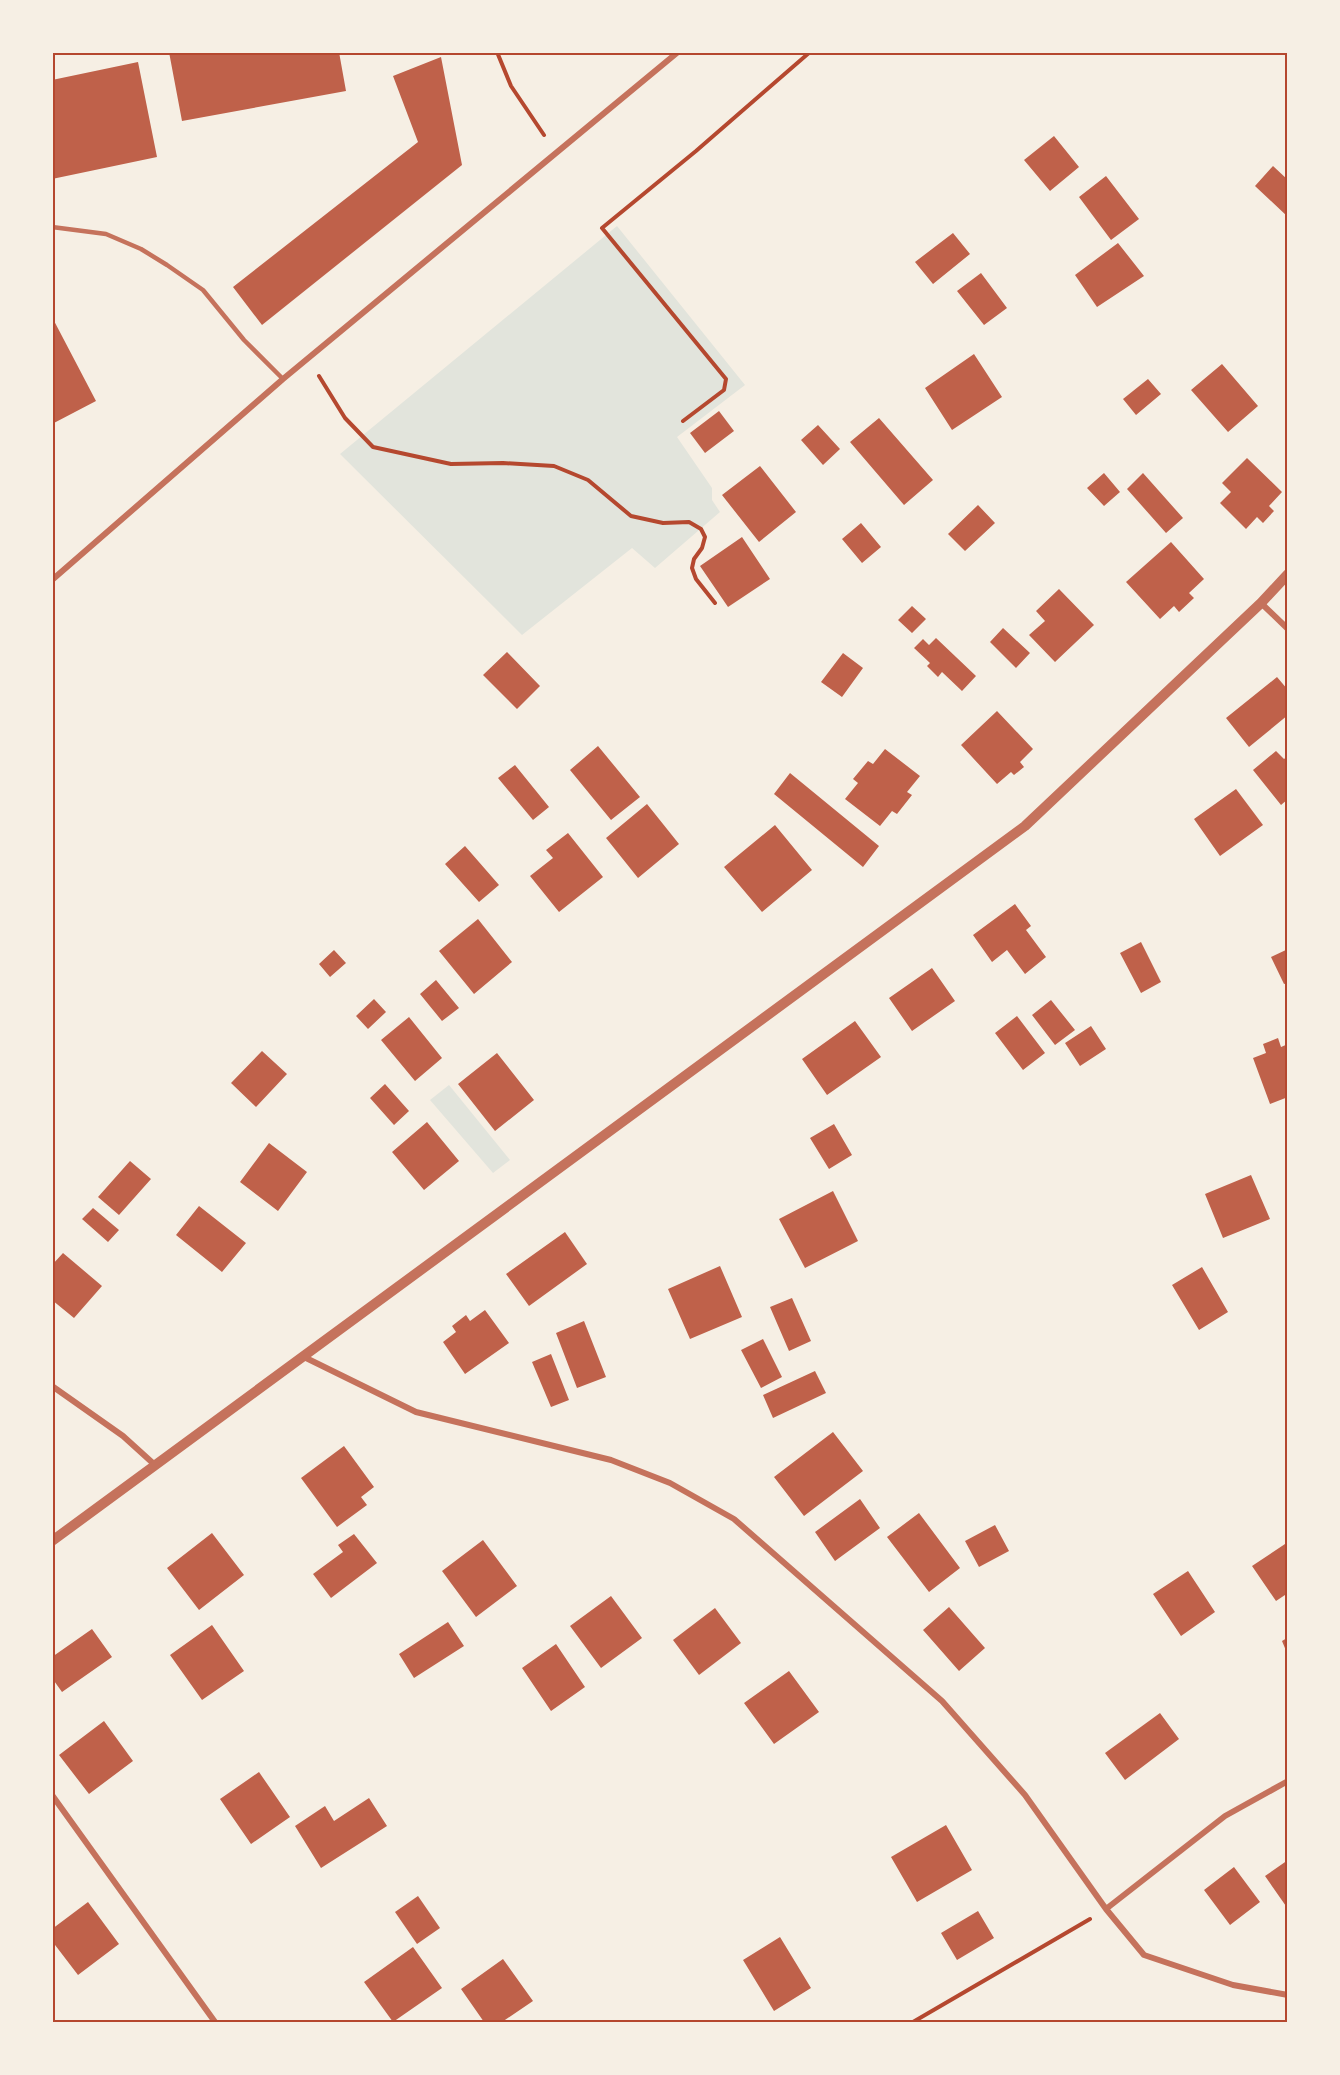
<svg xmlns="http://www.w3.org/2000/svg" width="1340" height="2075" viewBox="0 0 1340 2075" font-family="Roboto,sans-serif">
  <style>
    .green { fill: #e2e4dc }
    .building { fill: #bf614a }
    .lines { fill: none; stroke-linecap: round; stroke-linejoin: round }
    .path { stroke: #b5482f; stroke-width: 4 }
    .service { stroke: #c5725c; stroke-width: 4.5 }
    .minor { stroke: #c5725c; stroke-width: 6 }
    .tertiary { stroke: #c5725c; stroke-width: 10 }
    .neatline { fill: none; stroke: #b5482f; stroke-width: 2 }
  </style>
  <rect width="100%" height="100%" fill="#f6efe4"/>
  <!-- green -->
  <path class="green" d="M617 226 745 385 677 437 712 488V500L720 512 655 568 632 548 522 635 340 454Z
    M449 1085 510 1160 493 1173 430 1100Z"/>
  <!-- building -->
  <path class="building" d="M169 52H339L346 91 182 121Z
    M441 57 462 165 262 325 233 287 418 142 393 76Z
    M138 62 157 157 52 179V80Z
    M1054 136 1079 167 1050 191 1024 160Z
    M1273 166 1288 180V217L1255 186Z
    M1106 176 1139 219 1111 240 1079 197Z
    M953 233 970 254 933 284 915 262Z
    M1118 243 1144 276 1097 307 1075 275Z
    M981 273 1007 308 984 325 957 291Z
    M52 317 96 401 52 424Z
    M974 354 1002 397 952 430 925 388Z
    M1222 364 1258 406 1228 432 1191 390Z
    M1148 379 1161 394 1136 415 1123 399Z
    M719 411 734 431 705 453 690 433Z
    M879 418 933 480 904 505 850 442Z
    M818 425 840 449 823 465 801 440Z
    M1247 458 1282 492 1269 506 1274 511 1263 523 1257 517 1246 529 1220 503 1231 492 1222 483Z
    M760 466 796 512 759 542 722 495Z
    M1104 473 1120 492 1104 506 1087 488Z
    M1143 473 1183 518 1166 533 1127 489Z
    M978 505 995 523 965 551 948 534Z
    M861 523 881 547 862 563 842 539Z
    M742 537 770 579 728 607 700 566Z
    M1171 542 1204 579 1189 593 1194 598 1179 612 1174 606 1160 619 1126 582Z
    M1059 589 1094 625 1055 662 1029 635 1045 621 1036 611Z
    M912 606 926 619 912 633 898 620Z
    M1003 628 1030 653 1016 668 990 642Z
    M936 638 976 676 962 691 942 672 938 677 927 666 930 663 914 648 923 639 929 645Z
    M507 652 540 686 517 709 483 675Z
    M843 653 863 668 842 697 821 682Z
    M1277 677 1288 690V715L1249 747 1226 718Z
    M997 711 1033 749 1020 762 1024 767 1014 775 1011 772 997 784 961 745Z
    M598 746 640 797 611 820 570 770Z
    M885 749 920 776 907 792 912 795 897 814 892 811 880 826 845 799 858 783 853 779 868 761 873 764Z
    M1276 751 1284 759 1288 756V799L1281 805 1253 770Z
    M515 765 549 807 533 820 498 778Z
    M790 773 879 846 863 867 774 794Z
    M1236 789 1263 825 1220 856 1194 819Z
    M647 804 679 844 638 878 606 838Z
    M775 825 812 870 762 912 724 867Z
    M568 833 603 877 559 912 530 876 553 858 546 850Z
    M465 846 499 885 479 902 445 864Z
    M1015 904 1031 926 1026 930 1046 957 1025 974 1007 950 992 962 973 935Z
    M478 919 512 962 474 994 439 951Z
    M1141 942 1161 982 1141 993 1120 953Z
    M1288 949V983L1284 984 1271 957Z
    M334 950 346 963 330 977 319 964Z
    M932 968 955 1001 912 1031 889 998Z
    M436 980 459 1008 442 1021 420 994Z
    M374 999 386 1012 368 1029 356 1016Z
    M1051 1000 1075 1030 1055 1045 1032 1015Z
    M1017 1016 1045 1053 1023 1070 995 1033Z
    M409 1017 442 1058 415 1081 381 1040Z
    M855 1021 881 1057 827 1095 802 1059Z
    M1091 1026 1106 1049 1080 1066 1065 1043Z
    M1278 1038 1281 1047 1288 1044V1097L1270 1104 1253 1058 1266 1053 1263 1044Z
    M262 1051 287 1074 256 1107 231 1083Z
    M497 1053 534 1100 495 1131 458 1084Z
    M385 1084 409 1111 394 1125 370 1098Z
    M427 1122 459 1161 424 1190 392 1152Z
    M834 1124 852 1155 829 1169 810 1138Z
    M269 1143 307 1172 278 1211 240 1182Z
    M130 1161 151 1179 119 1215 98 1197Z
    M1251 1175 1270 1219 1223 1238 1205 1194Z
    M833 1191 858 1241 805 1268 779 1219Z
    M199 1206 246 1243 222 1272 176 1235Z
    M93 1208 119 1230 108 1242 82 1219Z
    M565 1232 587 1264 529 1306 506 1274Z
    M63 1253 102 1286 74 1318 52 1300V1265Z
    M720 1266 742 1317 690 1339 668 1289Z
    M1202 1267 1228 1312 1199 1330 1172 1285Z
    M792 1298 811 1341 789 1351 770 1307Z
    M485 1310 509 1343 465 1374 443 1342 456 1332 452 1326 466 1315 470 1321Z
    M584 1321 606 1377 577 1388 556 1333Z
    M763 1339 782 1377 761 1388 741 1350Z
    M551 1354 569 1400 551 1407 532 1362Z
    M815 1371 826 1393 773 1418 763 1395Z
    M833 1432 863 1471 804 1516 774 1477Z
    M344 1446 374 1487 361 1497 367 1505 337 1527 301 1478Z
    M860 1499 880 1528 835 1561 815 1532Z
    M919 1513 960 1568 929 1592 887 1537Z
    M995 1525 1009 1551 979 1567 965 1541Z
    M212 1533 244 1575 199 1610 167 1568Z
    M354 1534 377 1563 331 1598 313 1574 343 1552 338 1545Z
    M483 1540 517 1586 476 1617 442 1571Z
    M1288 1542V1593L1276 1601 1252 1566Z
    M1188 1571 1215 1612 1181 1636 1153 1594Z
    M611 1596 642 1638 601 1668 570 1626Z
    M949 1607 985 1648 959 1671 923 1630Z
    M715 1608 741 1643 699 1675 673 1640Z
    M448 1622 464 1646 414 1678 399 1654Z
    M212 1625 244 1671 202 1700 170 1655Z
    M92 1629 112 1657 62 1692 52 1678V1657Z
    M1287 1638V1653L1282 1641Z
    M556 1644 585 1687 551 1711 522 1668Z
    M789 1671 819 1712 774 1744 744 1703Z
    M1160 1713 1179 1739 1125 1780 1105 1753Z
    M104 1721 133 1761 89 1794 59 1755Z
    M259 1772 290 1817 251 1844 220 1799Z
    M369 1798 387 1826 321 1868 295 1826 325 1806 334 1821Z
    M946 1825 972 1870 917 1902 891 1857Z
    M1288 1860V1909L1265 1876Z
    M1234 1867 1260 1902 1230 1925 1204 1890Z
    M418 1896 440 1928 417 1944 395 1912Z
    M88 1902 119 1944 78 1975 52 1941V1929Z
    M978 1911 994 1938 957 1960 941 1933Z
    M780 1937 811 1988 774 2011 743 1960Z
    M413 1947 442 1988 393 2022 364 1982Z
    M503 1959 533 2001 502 2022H484L461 1989Z"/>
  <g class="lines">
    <!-- path -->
    <path class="path" d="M497 52 511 86 544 135
      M319 376 345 418 373 447 451 464 503 463 554 466 588 480 631 516 663 523 689 522 701 529 705 537 702 548 694 559 692 568 696 579 715 603
      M683 421 724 390 726 379 602 228 696 151 810 52
      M913 2022 1090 1919"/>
    <!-- service -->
    <path class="service" d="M52 227 106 234 141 249 167 265 203 290 244 340 283 379"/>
    <!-- minor -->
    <path class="minor" d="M52 580 283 379 678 52
      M1261 603 1288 629
      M304 1357 416 1412 611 1460 670 1483 734 1519 942 1701 1025 1795 1106 1909 1144 1955 1233 1985 1288 1995
      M52 1386 123 1436 155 1465
      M52 1795 215 2022
      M1106 1909 1225 1816 1288 1781"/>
    <!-- tertiary -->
    <path class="tertiary" d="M52 1541 1025 826 1261 603 1288 574"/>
  </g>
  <!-- border -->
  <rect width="1340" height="2075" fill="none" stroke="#f6efe4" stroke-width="108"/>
  <rect x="54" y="54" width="1232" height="1967" class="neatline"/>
</svg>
